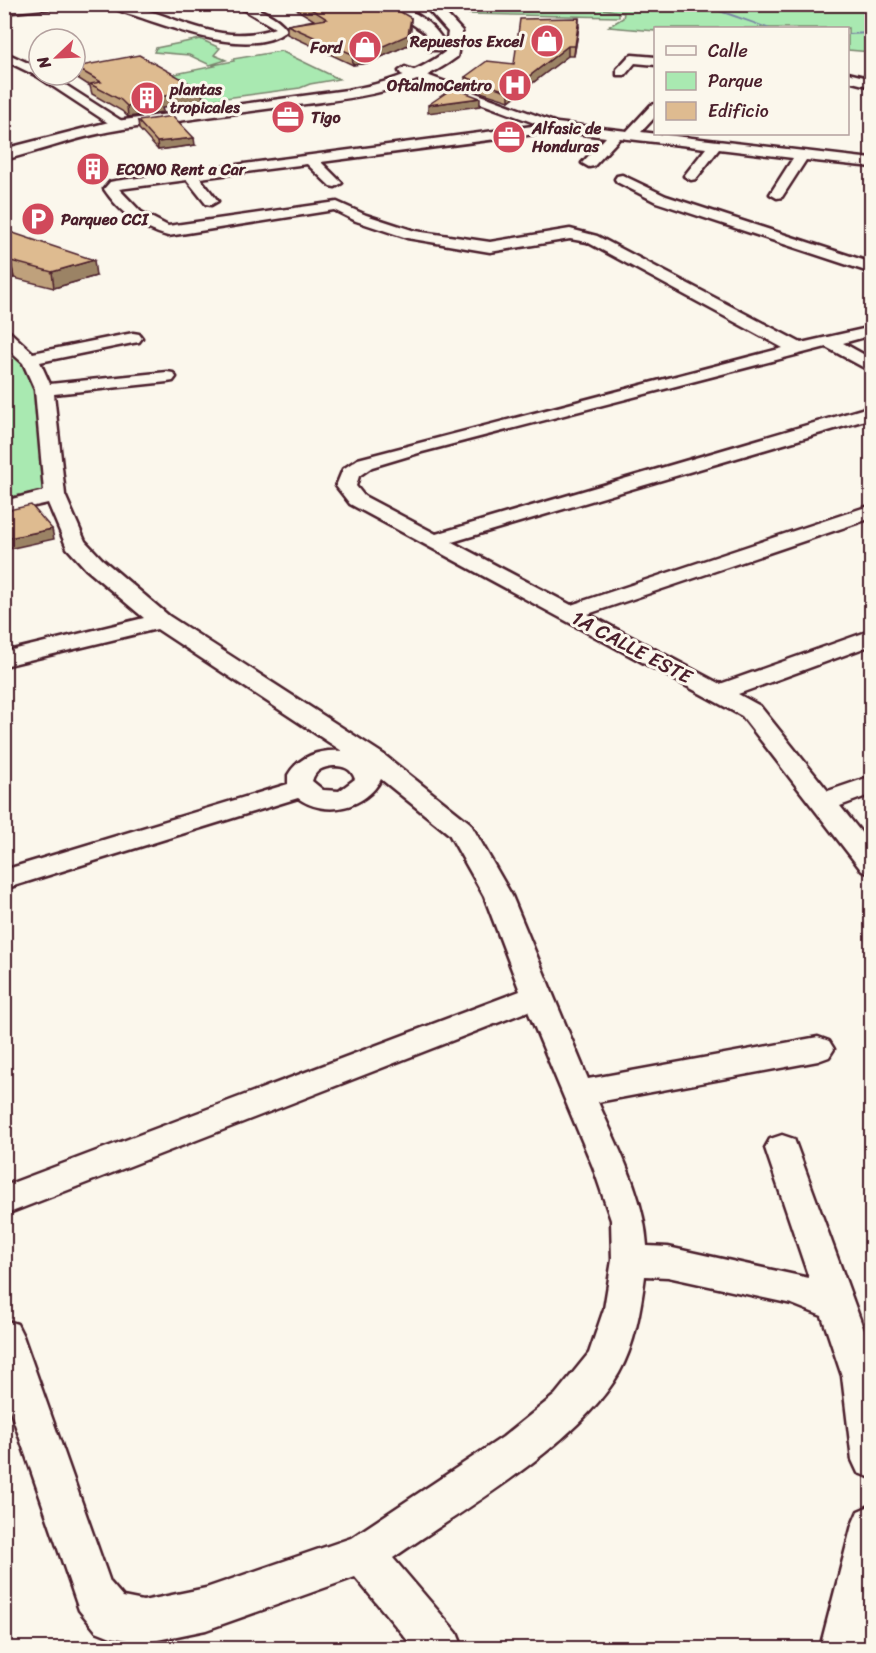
<svg xmlns="http://www.w3.org/2000/svg" width="876" height="1653" viewBox="0 0 876 1653" font-family="Sriracha,sans-serif">
  <style>
    .green { fill: #a9e9b1; stroke: #7a846e; stroke-width: 1.5 }
    .lines { fill: none; stroke-linecap: round; stroke-linejoin: round }
    .stream { fill: #7a84a4; fill-rule: evenodd }
    .minor-casing { stroke: #4a1f2b; stroke-width: 5 }
    .secondary-casing { stroke: #4a1f2b; stroke-width: 5 }
    .minor { fill: #fbf7ec; fill-rule: evenodd }
    .secondary { fill: #fbf7ec; fill-rule: evenodd }
    .wall { fill: #bfa17c; stroke: #4a1f2b; stroke-width: 1.5 }
    .shaded-wall { fill: #9b8365; stroke: #4a1f2b; stroke-width: 1.5 }
    .building { fill: #debb90; stroke: #4a1f2b; stroke-width: 1.5 }
    .labels { text-anchor: middle; stroke-width: 6; stroke-linejoin: round; paint-order: stroke }
    .far-poi-label { font-size: 16px; font-weight: bold; fill: #4a1f2b; stroke: #fbf7ec; text-anchor: start }
    .street-label { font-size: 20px; fill: #4a1f2b; stroke: #fbf7ec }
  </style>
  <rect width="100%" height="100%" fill="#fbf7ec"/>
  <filter id="ink" filterUnits="userSpaceOnUse"><feTurbulence type="fractalNoise" baseFrequency=".0167" numOctaves="2"/><feDisplacementMap in="SourceGraphic" scale="12" xChannelSelector="R" yChannelSelector="G"/><feConvolveMatrix kernelMatrix="1 2 1 2 8 2 1 2 1" color-interpolation-filters="sRGB"/></filter>
  <g filter="url(#ink)">
    <!-- green -->
    <path class="green" d="M459 5 577 4 614 11 619 12V17L469 14Z
      M587 5H872L871 52 848 50V28H656L655 31 608 27 623 18 624 13Z
      M200 39 220 48 214 55 226 60 210 65 189 55 154 52 156 48Z
      M281 51 339 79 310 84 300 88 203 101 160 77 215 66 213 65 234 61 233 59Z
      M4 346 21 360 33 381 44 490 5 498Z"/>
    <g class="lines">
      <!-- stream -->
      <path class="stream" d="M702 4 707 5 770 28H766L705 7 688 4Z
        M872 32V34L848 35V33Z"/>
      <defs>
        <path id="minor" d="M26 4H68L63 7 4 13V7Z
          M107 4C166 4 210 51 275 28L234 4C250 4 278 15 287 30 254 59 178 30 142 18 131 14 116 11 107 4Z
          M4 52 39 68V75H50L128 125 121 129 116 128 37 76 4 60Z
          M632 55 656 57V65L635 63 625 75H617V69L628 57Z
          M405 67 557 123 627 131 651 105 656 104V116L641 132 872 159V167L806 160 782 197 777 198 770 194 793 158 719 149 696 179 691 180 684 176 706 148 620 138 594 166 589 167 582 163 606 137 558 131 321 162 342 183 335 187 330 186 307 164 200 178 218 201 211 205 206 204 187 180 119 189 141 212 168 226 337 202 366 215 415 231 490 242 570 229 597 236 801 343 872 327V335L843 343 872 359V372L826 347 422 452 372 467 359 476 356 486 364 496 436 534 872 406V418L452 542 571 605 872 505V518L588 614 720 684 872 630V645L738 694 760 706 828 791 872 776V794L840 806 872 846V874L862 871 742 716 350 504 336 486 343 469 358 459 783 348 587 242 570 239 490 252 407 238 356 221 334 210 168 236C140 228 120 213 104 189L110 182 115 181 540 125 401 74 399 71Z
          M848 73 872 79V87L848 81Z
          M622 175 666 196 872 263V273L656 202 617 182 615 179 617 176Z
          M4 331 10 332 33 353 133 333 139 334 142 338 139 342 133 343 40 362 50 384 167 372 173 373 176 377 173 381 167 382 54 394 65 495 85 541 102 559 169 616 383 754 470 823 512 896 588 1079 818 1037 829 1041 834 1049 829 1057 818 1061 598 1102C618 1148 644 1195 647 1246L668 1247 809 1278 765 1148 770 1139 782 1135 794 1139 872 1352V1478L858 1473 852 1460 842 1376 822 1316 792 1304 668 1277 645 1276C641 1307 635 1345 619 1373 578 1445 462 1510 393 1558L457 1633 463 1648H414L355 1577 206 1630 143 1643 111 1637 96 1631 79 1610 4 1392V1320L17 1324 23 1336 110 1582 123 1597 143 1601 206 1588 351 1538 503 1437 555 1395 589 1353 604 1309 612 1260 611 1220 593 1167 528 1011 4 1215V1186L520 991 484 896 449 834 381 779C366 808 326 818 298 798L4 889V870L288 784V775C299 756 320 749 342 751L157 629 4 666V652L144 618 86 569 67 548 48 503 4 513V501L44 491 35 390 23 363 4 346ZM333 766C344 766 351 768 355 779L339 791 323 790 312 781C315 770 323 767 333 766Z
          M872 1505V1611L863 1648H820L852 1525 858 1511Z"/>
        <path id="secondary" d="M383 4C407 4 430 20 443 40L439 50H429L427 47 429 40 424 32Z
          M423 4H437L462 31 457 57C405 96 343 99 281 107 228 114 175 121 123 129 82 135 44 150 4 160V149L109 122 347 90C383 84 415 74 445 52L448 32Z"/>
      </defs>
      <!-- minor casing -->
      <use href="#minor" class="minor-casing"/>
      <!-- secondary casing -->
      <use href="#secondary" class="secondary-casing"/>
      <!-- minor -->
      <use href="#minor" class="minor"/>
      <!-- secondary -->
      <use href="#secondary" class="secondary"/>
    </g>
    <!-- wall -->
    <path class="wall" d="M288 4H387L411 28 408 45 368 63 353 65 287 34V25L314 20Z
      M579 27 574 56H568L509 101 465 87V77L514 64Z
      M75 67 202 90 203 101 162 108 163 112 128 117 122 111 92 94 90 86 76 77Z
      M138 121 195 145 158 150 139 129Z
      M4 230 96 276 54 288 14 278Z"/>
    <!-- shaded-wall -->
    <path class="shaded-wall" d="M411 18V28L408 45 368 63 353 65 352 54Z
      M579 18V27L574 56 575 46Z
      M568 46V56L509 101V92Z
      M202 90 203 101 162 108 163 112 128 117 127 106 158 97Z
      M480 98V106L428 113V105Z
      M194 138 195 145 158 150 157 142Z
      M94 260 96 276 54 288 52 272Z
      M11 261 14 278 4 281V264Z
      M52 529 54 539 4 550V539Z"/>
    <!-- building -->
    <path class="building" d="M303 4H387L411 18 408 35 368 53 352 54 287 25 327 19Z
      M579 18 575 46H568L509 92 465 77 487 61 514 64 520 19Z
      M139 55 202 90 158 97 162 102 127 106 121 100 90 84 101 82 75 67Z
      M453 88 480 98 428 105Z
      M173 116 194 138 157 142 138 121Z
      M4 230 94 260 52 272 11 261 4 264Z
      M31 505 52 529 4 539V511Z"/>
  </g>
  <!-- icons -->
  <defs>
    <symbol id="shop-disc" viewBox="-11 -11 22 22"><circle r="9.5" fill="#d1495b" stroke="#fbf7ec"/><path d="M-5-2.5h2.3a2.7 3.5 0 0 1 5.4 0H5L5.5 6h-11ZM-1.5-2.5h3a1.5 2.3 0 0 0-3 0Z" fill="#fff"/></symbol>
    <symbol id="hospital-disc" viewBox="-11 -11 22 22"><circle r="9.5" fill="#d1495b" stroke="#fbf7ec"/><path d="M-5-5h3v3.5h4V-5h3V5h-3V1.5h-4V5h-3Z" fill="#fff"/></symbol>
    <symbol id="building-disc" viewBox="-11 -11 22 22"><circle r="9.5" fill="#d1495b" stroke="#fbf7ec"/><path d="M-4-6H4V6H1V3H-1V6H-4ZM-2.5-4.3h1.7v1.8h-1.7ZM.8-4.3h1.7v1.8H.8ZM-2.5-1h1.7V.8h-1.7ZM.8-1h1.7V.8H.8Z" fill="#fff"/></symbol>
    <symbol id="office-disc" viewBox="-11 -11 22 22"><circle r="9.5" fill="#d1495b" stroke="#fbf7ec"/><path d="M-6-3h4V-5.5h4V-3h4V5H-6ZM-1-4.5V-3h2v-1.5ZM-6 0V1H6V0Z" fill="#fff"/></symbol>
    <symbol id="parking-disc" viewBox="-11 -11 22 22"><circle r="9.5" fill="#d1495b" stroke="#fbf7ec"/><path d="M-3.5-5.5H1a3.5 3.5 0 0 1 0 7H-1V5.5H-3.5ZM-1-3.4V-.6H.8a1.4 1.4 0 0 0 0-2.8Z" fill="#fff"/></symbol>
  </defs>
  <g fill-rule="evenodd">
    <use href="#shop-disc" x="528" y="22" width="38" height="38"/>
    <use href="#shop-disc" x="346" y="28" width="38" height="38"/>
    <use href="#hospital-disc" x="496" y="66" width="38" height="38"/>
    <use href="#building-disc" x="128" y="79" width="38" height="38"/>
    <use href="#office-disc" x="269" y="98" width="38" height="38"/>
    <use href="#office-disc" x="490" y="118" width="38" height="38"/>
    <use href="#building-disc" x="74" y="150" width="38" height="38"/>
    <use href="#parking-disc" x="19" y="200" width="38" height="38"/>
  </g>
  <g class="labels">
    <!-- far-poi labels -->
    <g class="far-poi-label">
      <text x="524" y="47" text-anchor="end">Repuestos Excel</text>
      <text x="342" y="53" text-anchor="end">Ford</text>
      <text x="492" y="91" text-anchor="end">OftalmoCentro</text>
      <text x="170" y="95">plantas<tspan x="170" dy="18">tropicales</tspan></text>
      <text x="311" y="123">Tigo</text>
      <text x="532" y="134">Alfasic de<tspan x="532" dy="18">Honduras</tspan></text>
      <text x="116" y="175">ECONO Rent a Car</text>
      <text x="61" y="225">Parqueo CCI</text>
    </g>
    <!-- street labels -->
    <g class="street-label">
      <text transform="translate(632 647) rotate(28)" y="7">1A CALLE ESTE</text>
    </g>
  </g>
  <!-- margin -->
  <rect width="876" height="1653" fill="none" stroke="#fbf7ec" stroke-width="24"/>
  <rect x="12" y="12" width="852" height="1629" fill="none" stroke="#4a1f2b" stroke-width="2" filter="url(#ink)"/>
  <!-- legend -->
  <rect x="654" y="27" width="195" height="108" fill="#fbf7ec" stroke="#b4a19f" stroke-width="1.5"/>
  <rect x="666" y="46" width="30" height="9" fill="#fbf7ec" stroke="#b4a19f" stroke-width="1.5"/>
  <text x="708" y="57" font-size="18" fill="#4a1f2b">Calle</text>
  <rect x="666" y="72" width="30" height="18" fill="#a9e9b1" stroke="#b4a19f" stroke-width="1.5"/>
  <text x="708" y="87" font-size="18" fill="#4a1f2b">Parque</text>
  <rect x="666" y="102" width="30" height="18" fill="#debb90" stroke="#b4a19f" stroke-width="1.5"/>
  <text x="708" y="117" font-size="18" fill="#4a1f2b">Edificio</text>
  <!-- north arrow -->
  <g transform="translate(57 57) rotate(247)"><circle r="28" fill="#fbf7ec" stroke="#b4a19f" stroke-width="1.5"/>
  <path d="M0-4.5L10 22L0 15L-10 22Z" fill="#d1495b"/>
  <text y="-9" font-size="16" font-weight="bold" text-anchor="middle" fill="#4a1f2b">N</text>
  </g>
</svg>
